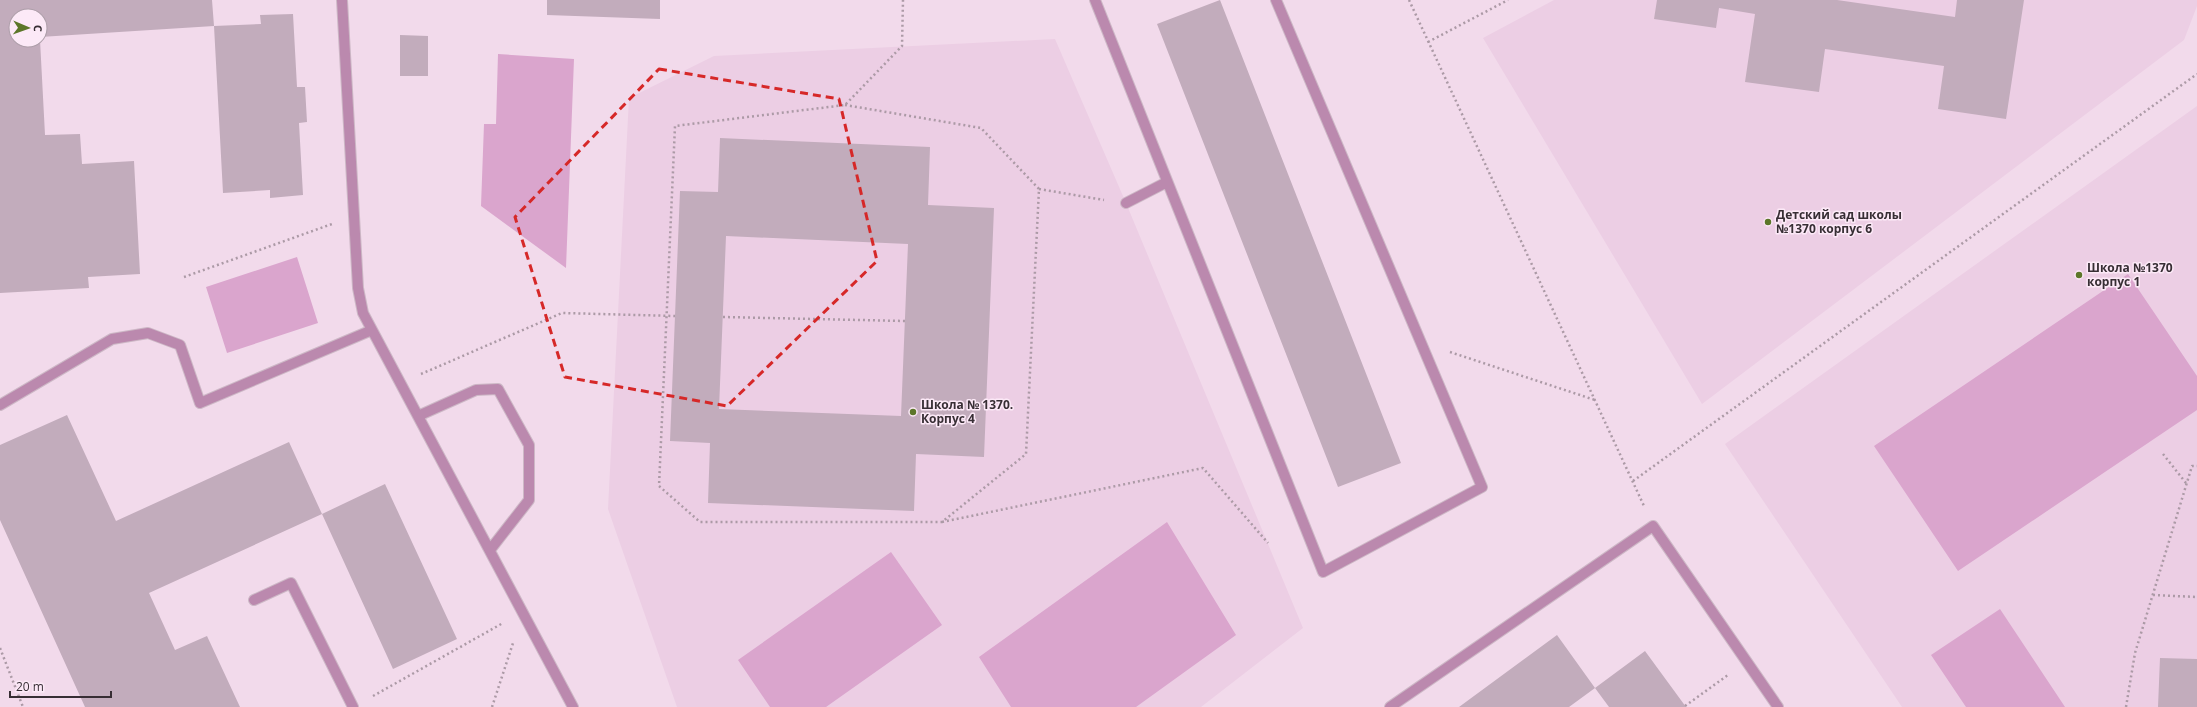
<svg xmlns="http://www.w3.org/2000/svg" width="2197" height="707" viewBox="0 0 2197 707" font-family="'Open Sans',sans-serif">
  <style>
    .built { fill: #eccee4 }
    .green { fill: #daa5cd }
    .building { fill: #c2acbc; fill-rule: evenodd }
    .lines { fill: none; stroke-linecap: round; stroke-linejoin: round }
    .minor-casing { stroke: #cdb8c6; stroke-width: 12 }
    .path { stroke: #ac9aa6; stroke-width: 2.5; stroke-dasharray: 2 3; stroke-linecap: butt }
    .minor { stroke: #bb89ae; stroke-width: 10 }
    .marked { fill: none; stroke: #d62828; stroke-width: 3; stroke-dasharray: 8 5; stroke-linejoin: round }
    .poi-dot { fill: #5c7629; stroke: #fce9f7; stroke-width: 1.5 }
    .labels { text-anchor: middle; stroke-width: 3; stroke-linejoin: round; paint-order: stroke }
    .poi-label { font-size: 12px; font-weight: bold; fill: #372e34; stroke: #fce9f7; text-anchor: start }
  </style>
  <rect width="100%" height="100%" fill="#f2daeb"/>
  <!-- built -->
  <path class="built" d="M1554 0H2197V6L2184 40 1702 404 1483 38Z
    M1055 39 1126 203 1303 628 1201 707H677L608 509 629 98 714 56Z
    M2197 106V707H1902L1725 444Z"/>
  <!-- green -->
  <path class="green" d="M498 54 574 59 566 268 481 206 484 124H496Z
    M297 257 318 323 227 353 206 287Z
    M2128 274 2197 376V410L1958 571 1874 446Z
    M1167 522 1236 635 1136 707H1011L979 657Z
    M891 552 942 625 826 707H770L738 660Z
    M2000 609 2065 707H1966L1931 655Z"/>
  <!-- building -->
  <path class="building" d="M0 0H212L214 26 40 37V16H16V40H40L45 135 80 134 82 164 134 161 140 274 88 277 89 288 0 293Z
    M547 0H660V19L547 15Z
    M1220 0 1401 463 1338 487 1157 24Z
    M1657 0H1837L1955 17 1957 0H2024L2006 119 1938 109 1944 66 1825 49 1819 92 1745 82 1755 14 1719 8 1716 28 1654 19Z
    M293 14 297 87H305L307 122 299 123 303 195 270 198V190L223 193 214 26 261 24 260 15Z
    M400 35 428 36V76H400Z
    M720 138 930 147 928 205 994 208 984 457 916 454 914 511 708 503 710 443 670 441 680 191 718 192ZM726 236 908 244 901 416 719 409Z
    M67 415 116 521 289 442 322 514 385 484 457 639 393 669 322 514 149 593 175 650 207 636 240 707H85L0 520V445Z
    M1557 635 1595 688 1645 651 1686 707H1609L1595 688 1569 707H1459Z
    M2160 658 2197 659V707H2158Z"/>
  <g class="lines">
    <defs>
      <path id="minor" d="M342 0 358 288 363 313 573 707
        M1095 0 1323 572 1482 487 1276 0
        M1126 203 1167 182
        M0 405 112 339 148 333 180 345 200 403 372 330
        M418 416 476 390 498 389 529 445V500L490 550
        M254 600 291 583 353 707
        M1390 707 1653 526 1778 707"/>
    </defs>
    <!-- minor casing -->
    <use href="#minor" class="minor-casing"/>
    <!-- path -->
    <path class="path" d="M1409 0 1644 506
      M1428 42 1508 0
      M845 105 981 128 1039 189 1026 454 942 522H700L659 486 675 126 845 105 902 46 903 0
      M1039 189 1104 200
      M184 277 332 224
      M723 317 905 321
      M1450 352 1595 400
      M421 374 562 313 675 316
      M2163 454 2186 483
      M1633 481 2197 74
      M942 522 1203 468 1268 543
      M2153 595 2197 597
      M0 648 23 707
      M373 696 503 623
      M1685 706 1728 675
      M492 707 513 643
      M2126 707 2135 653 2192 466H2197"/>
    <!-- minor -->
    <use href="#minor" class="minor"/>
  </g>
  <!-- marked area -->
  <path class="marked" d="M659 69 839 99 877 261 727 406 565 377 515 217Z"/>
  <!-- markers -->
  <g class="poi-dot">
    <circle cx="1768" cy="222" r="4"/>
    <circle cx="2079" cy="275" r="4"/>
    <circle cx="913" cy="412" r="4"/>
  </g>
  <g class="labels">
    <!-- poi labels -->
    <g class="poi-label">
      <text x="1776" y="219">Детский сад школы<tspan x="1776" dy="14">№1370 корпус 6</tspan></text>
      <text x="2087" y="272">Школа №1370<tspan x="2087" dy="14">корпус 1</tspan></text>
      <text x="921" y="409">Школа № 1370.<tspan x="921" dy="14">Корпус 4</tspan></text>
    </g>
  </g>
  <!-- north arrow -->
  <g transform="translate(28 28) rotate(92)"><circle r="19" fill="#fce9f7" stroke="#ad9ea9"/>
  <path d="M0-3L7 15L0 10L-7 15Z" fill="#5c7629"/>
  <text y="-6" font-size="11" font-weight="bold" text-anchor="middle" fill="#372e34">С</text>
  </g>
  <!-- scale -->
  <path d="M10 691v6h101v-6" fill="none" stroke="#372e34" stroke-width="2"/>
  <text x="16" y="691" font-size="12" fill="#372e34" stroke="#fce9f7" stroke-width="3" paint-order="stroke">20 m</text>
</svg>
